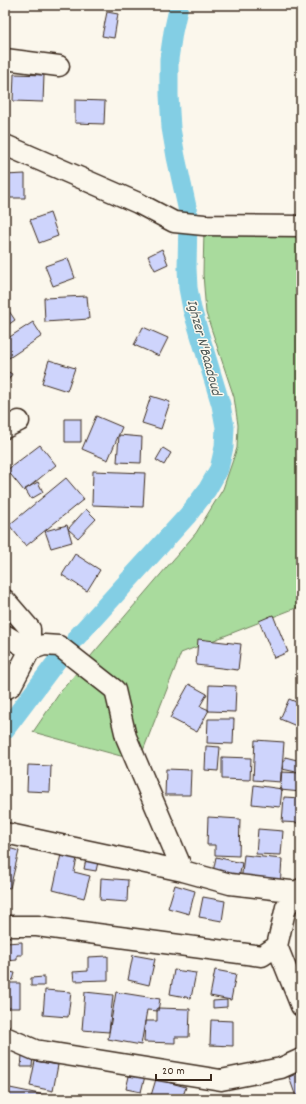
<svg xmlns="http://www.w3.org/2000/svg" width="306" height="1104" viewBox="0 0 306 1104" font-family="Dekko,sans-serif">
  <style>
    .green { fill: #a9db9d; stroke: #72825e }
    .lines { fill: none; stroke-linecap: round; stroke-linejoin: round }
    .canal { stroke: #83cee4; stroke-width: 19 }
    .building { fill: #ced4fc; stroke: #3b2a1e }
    .minor-casing { stroke: #3b2a1e; stroke-width: 23 }
    .minor { stroke: #fbf7ec; stroke-width: 20 }
    .labels { text-anchor: middle; stroke-width: 3; stroke-linejoin: round; paint-order: stroke }
    .water-label { font-size: 15px; font-style: italic; fill: #515b59; stroke: #fbf7ec }
  </style>
  <rect width="100%" height="100%" fill="#fbf7ec"/>
  <filter id="ink" filterUnits="userSpaceOnUse"><feTurbulence type="fractalNoise" baseFrequency=".025" numOctaves="2"/><feDisplacementMap in="SourceGraphic" scale="8" xChannelSelector="R" yChannelSelector="G"/><feConvolveMatrix kernelMatrix="1 2 1 2 8 2 1 2 1" color-interpolation-filters="sRGB"/></filter>
  <g filter="url(#ink)">
    <!-- green -->
    <path class="green" d="M204 230 301 234V606L181 653 139 761 33 732 61 691 196 533 223 489 237 448 238 425 234 397 206 313 203 274Z"/>
    <g class="lines">
      <!-- canal -->
      <path class="canal" d="M76 638 188 515 207 490 219 469 224 447 225 427 221 405 192 309 188 288 187 268 188 218 187 207 176 157 171 128 169 95V59L173 32 179 5
        M5 730 59 658"/>
    </g>
    <!-- building -->
    <path class="building" d="M107 12 118 14 114 38 102 36Z
      M14 74 44 75 43 102 13 101Z
      M75 100 105 101 104 124 75 123Z
      M25 174V198H5V175Z
      M50 213 58 236 39 243 30 220Z
      M162 249 168 264 155 270 148 256Z
      M68 258 75 278 53 286 45 266Z
      M87 296 89 319 45 322 44 298Z
      M5 305 15 320 5 327Z
      M33 322 42 336 9 358 5 352V340Z
      M143 327 168 338 159 356 134 345Z
      M49 360 75 368 67 391 42 383Z
      M5 370 12 374 5 386Z
      M151 396 170 402 161 429 142 423Z
      M96 416 122 427 108 460 82 449Z
      M65 419H81V442H65Z
      M119 435 142 437 141 463 117 462Z
      M40 445 56 465 24 491 7 470Z
      M163 448 171 453 164 465 156 460Z
      M93 471 145 473 143 507 92 505Z
      M66 478 84 499 26 546 9 525Z
      M38 482 43 492 31 499 25 489Z
      M86 509 96 519 78 538 68 529Z
      M67 525 72 542 51 548 45 531Z
      M75 554 100 570 87 591 62 575Z
      M273 615 288 652 274 658 259 621Z
      M198 639 241 644 238 670 196 665Z
      M189 684 207 694 200 706 209 710 197 732 170 718Z
      M209 685 236 686 235 712 208 711Z
      M289 699 301 704V728L280 719Z
      M208 719H234L233 744 207 743Z
      M255 740 284 742 281 782 253 780Z
      M206 746 220 747 218 771 205 770Z
      M222 757 251 758 250 780 222 779Z
      M285 757 301 761V773L282 769Z
      M28 765 51 766 50 792 27 791Z
      M166 769 191 770 190 795H165Z
      M281 772 301 773V792L280 790Z
      M254 785 282 789 280 807 252 804Z
      M284 797 301 798V823L282 822Z
      M208 817 240 819 239 856 215 855V845H207Z
      M258 829 283 831 281 855 256 854Z
      M5 847 19 851 10 888 5 887Z
      M62 850 78 854 74 872 90 876 84 898 53 890Z
      M244 855 282 859 280 887 241 883Z
      M216 857 242 863 239 878 213 872Z
      M86 859 98 862 96 871 84 869Z
      M101 878 128 880 127 902 100 900Z
      M175 885 195 891 189 914 168 908Z
      M203 897 225 901 222 921 199 917Z
      M22 942V955H17V960L5 961V943Z
      M133 955 155 959 149 985 128 980Z
      M108 956V980L74 981 73 972 88 971V957Z
      M174 970 196 973 191 998 170 994Z
      M215 970 236 974 231 1000 210 996Z
      M5 971 15 973 13 980 5 979Z
      M44 977V986H31V978Z
      M5 983H20V1008H5Z
      M45 990 71 992 68 1017 43 1015Z
      M85 992 113 995 109 1032 82 1030Z
      M116 992 160 999 158 1011 147 1010 141 1045 108 1039Z
      M227 1000V1007L213 1008V1001Z
      M157 1008 190 1009 189 1037H175V1043L144 1042 145 1021H157Z
      M211 1020 233 1021V1046L210 1045Z
      M22 1056H33L32 1067H21Z
      M35 1061 58 1065 53 1091 30 1086Z
      M130 1072 145 1076 141 1092 126 1089Z
      M301 1072V1095L296 1097 289 1077Z
      M156 1079 186 1087 182 1099H150Z
      M5 1087 64 1099H5Z"/>
    <g class="lines">
      <defs>
        <path id="minor" d="M5 59 59 66
          M5 145 138 203 174 222 204 225 301 226
          M5 428 19 421
          M5 600 30 629V650L11 686 5 689
          M5 635 30 650 44 645 59 646 115 690 126 737 183 871
          M5 833 183 871 230 884 299 892
          M301 889 286 907 277 946 301 1006
          M5 926H37L262 956 277 946
          M5 1037 35 1050 221 1080 281 1068 301 1059"/>
      </defs>
      <!-- minor casing -->
      <use href="#minor" class="minor-casing"/>
      <!-- minor -->
      <use href="#minor" class="minor"/>
    </g>
  </g>
  <g class="labels">
    <!-- water labels -->
    <g class="water-label">
      <text transform="translate(205 347) rotate(75)" y="5">Ighzer N'Baadoud</text>
    </g>
  </g>
  <!-- margin -->
  <rect width="306" height="1104" fill="none" stroke="#fbf7ec" stroke-width="20"/>
  <rect x="10" y="10" width="286" height="1084" fill="none" stroke="#3b2a1e" stroke-width="1.5" filter="url(#ink)"/>
  <!-- scale -->
  <path d="M156 1074v6h55v-6" fill="none" stroke="#3b2a1e" stroke-width="2"/>
  <text x="162" y="1074" font-size="12" fill="#3b2a1e" stroke="#fbf7ec" stroke-width="3" paint-order="stroke">20 m</text>
</svg>
